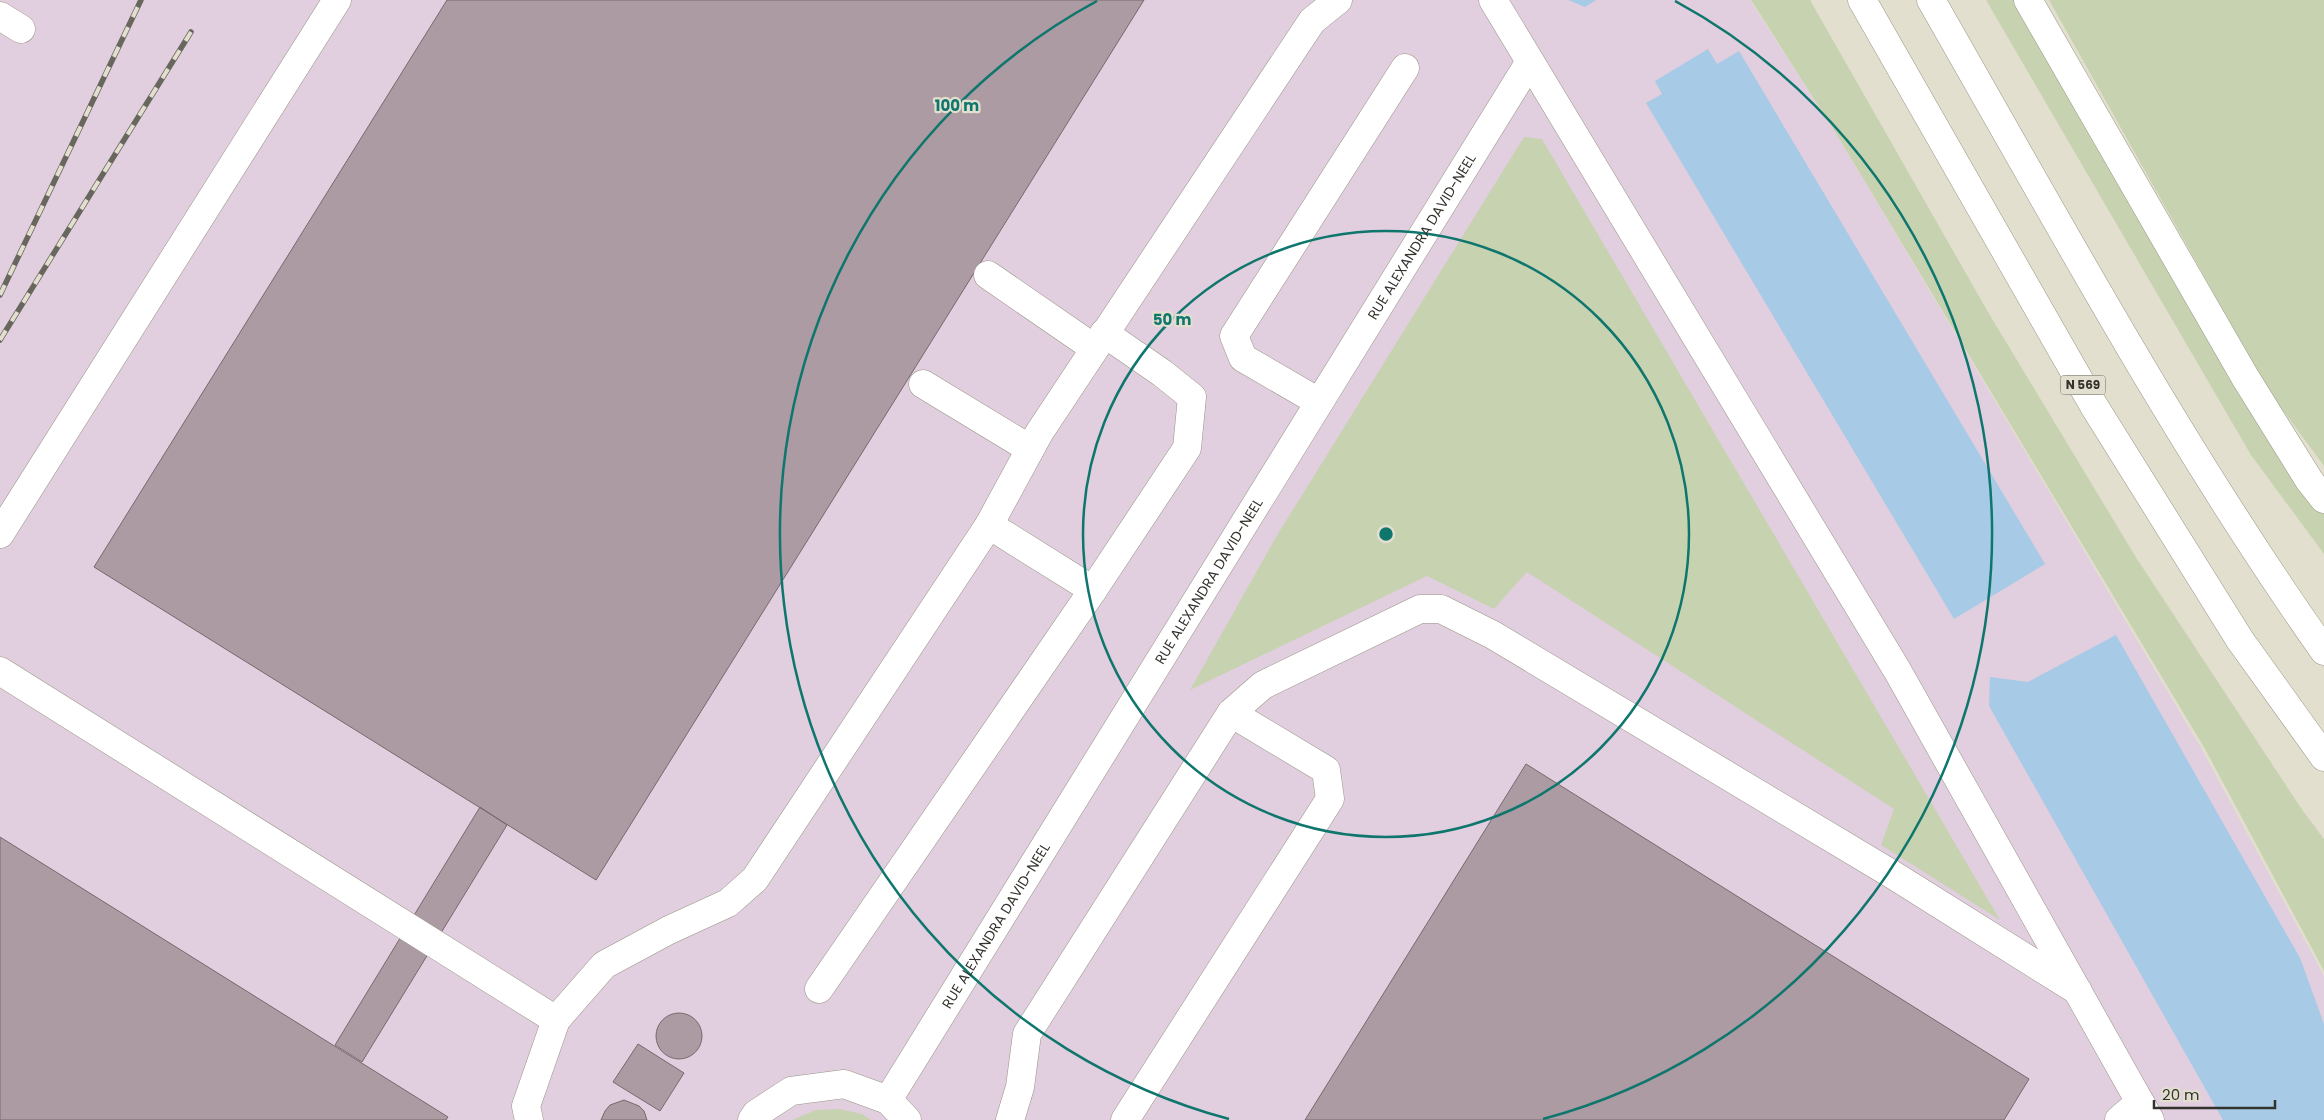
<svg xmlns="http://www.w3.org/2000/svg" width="2324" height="1120" viewBox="0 0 2324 1120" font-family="Poppins,sans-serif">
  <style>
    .industrial { fill: #e1cede }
    .green { fill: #c7d3b0 }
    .water { fill: #a7cae7 }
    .building { fill: #ac9ba2; stroke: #78686e }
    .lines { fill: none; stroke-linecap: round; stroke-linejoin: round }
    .minor-casing { stroke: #999686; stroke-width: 29 }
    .highway-casing { stroke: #999686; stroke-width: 29 }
    .minor { stroke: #fff; stroke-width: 28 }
    .highway { stroke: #fff; stroke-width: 28 }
    .rail-casing { stroke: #68675d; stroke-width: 5.5 }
    .rail { stroke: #e3dfcf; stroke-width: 4; stroke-dasharray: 11; stroke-linecap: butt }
    .ring { fill: none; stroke: #0f766e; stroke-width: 2.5 }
    .labels { text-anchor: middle; stroke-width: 4.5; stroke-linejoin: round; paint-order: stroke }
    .shield { fill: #e3dfcf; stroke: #68665d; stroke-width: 1 }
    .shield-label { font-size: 12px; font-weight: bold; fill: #33322c }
    .street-label { font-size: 14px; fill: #33322c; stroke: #e3dfcf }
    .centre { fill: #0f766e; stroke: #e3dfcf; stroke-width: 2.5 }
    .ring-label { font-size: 15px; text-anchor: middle; font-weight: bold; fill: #0f766e; stroke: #e3dfcf; stroke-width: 4.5; stroke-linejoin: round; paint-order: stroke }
  </style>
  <rect width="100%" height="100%" fill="#e3dfcf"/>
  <!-- industrial -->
  <path class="industrial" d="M0 0H1750L1840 140 2201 748 2324 976V1120H0Z"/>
  <!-- green -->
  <path class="green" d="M1751 0H1810L1988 312 2137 559 2301 808 2324 839V971L2205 749 1840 140Z
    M1986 0H2019L2324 506V554L2251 455Z
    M2049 0H2324V466L2268 390Z
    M1524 137 1542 139 2000 920 1881 845 1894 809 1527 572 1494 609 1427 576 1190 690 1276 537Z
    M839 1109 862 1114 871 1120H792L816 1110Z"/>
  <!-- water -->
  <path class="water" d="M1568 0H1596L1585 7Z
    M1708 49 1717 64 1739 51 2045 564 1954 619 1646 103 1662 94 1655 81Z
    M2116 635 2300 958 2324 1024V1120H2223L1989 706 1990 677 2028 682Z"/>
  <!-- building -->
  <path class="building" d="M447 0H1144L596 880 94 567Z
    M1526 764 2029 1079 2004 1120H1305Z
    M480 807 507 825 362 1062 335 1045Z
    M0 837 448 1117 446 1120H0Z
    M656 1036a23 23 0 1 1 46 0a23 23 0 1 1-46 0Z
    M638 1044 684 1073 660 1111 613 1082Z
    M624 1100 639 1106 644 1111 647 1120H601L605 1111 610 1105Z"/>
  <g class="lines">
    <defs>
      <g id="minor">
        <path d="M1493 0 1897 670 2150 1120"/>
        <path d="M2028 0 2245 377 2309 480 2324 499"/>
        <path d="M0 16 21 29"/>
        <path d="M988 275 1094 348"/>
        <path d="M923 384 1030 449"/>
        <path d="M1319 402 1243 358 1234 336 1405 68"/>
        <path d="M989 525 1093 590"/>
        <path d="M0 534 337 0"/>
        <path d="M0 671 556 1020"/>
        <path d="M819 989 1093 590 1187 448 1192 397 1162 373 1104 333"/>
        <path id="s1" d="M888 1100 1529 63"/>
        <path d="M529 1120 526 1106 556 1020 604 965 669 930 728 903 755 879 989 525 1039 433 1312 21 1338 0"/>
        <path d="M752 1120 756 1114 791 1091 844 1084 888 1100 907 1120"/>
        <path d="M1010 1120 1020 1087 1027 1034 1231 713 1263 685 1420 609H1441L1493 635 1890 873 2078 991"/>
        <path d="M1125 1120 1330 799 1326 770 1231 713"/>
        <path d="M2119 1120 2140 1102"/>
      </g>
      <path id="highway" d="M1862 0 2094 406 2240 640 2324 757
        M1931 0C2057 220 2178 444 2324 651"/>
    </defs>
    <!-- minor casing -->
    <use href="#minor" class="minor-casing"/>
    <!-- highway casing -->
    <use href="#highway" class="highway-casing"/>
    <!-- minor -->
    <use href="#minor" class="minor"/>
    <!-- highway -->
    <use href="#highway" class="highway"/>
    <defs>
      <path id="rail" d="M0 295 141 0
        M0 340 191 32"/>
    </defs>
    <!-- rail casing -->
    <use href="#rail" class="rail-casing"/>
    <!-- rail -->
    <use href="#rail" class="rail"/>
  </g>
  <!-- distance rings -->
  <g class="ring">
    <circle cx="1386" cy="534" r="303"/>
    <path d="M1229 1119A606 606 0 0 1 1097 1M1675 1A606 606 0 0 1 1543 1119"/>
  </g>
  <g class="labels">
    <!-- shield labels -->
    <rect class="shield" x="2060.5" y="375.5" width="45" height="19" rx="4"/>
    <g class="shield-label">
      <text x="2083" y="389">N 569</text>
    </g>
    <!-- street labels -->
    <g class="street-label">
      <text dy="5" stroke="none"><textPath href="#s1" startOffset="1015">RUE ALEXANDRA DAVID-NEEL</textPath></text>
      <text dy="5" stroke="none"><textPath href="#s1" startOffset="610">RUE ALEXANDRA DAVID-NEEL</textPath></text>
      <text dy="5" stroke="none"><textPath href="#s1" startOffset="205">RUE ALEXANDRA DAVID-NEEL</textPath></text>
    </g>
  </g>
  <circle cx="1386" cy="534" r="8" class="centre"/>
  <g class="ring-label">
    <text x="957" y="111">100 m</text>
    <text x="1172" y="325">50 m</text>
  </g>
  <!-- scale -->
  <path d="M2154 1100v8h121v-8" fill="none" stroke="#33322c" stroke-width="2.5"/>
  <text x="2162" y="1100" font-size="15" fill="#33322c" stroke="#e3dfcf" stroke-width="4" paint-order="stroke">20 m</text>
</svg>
